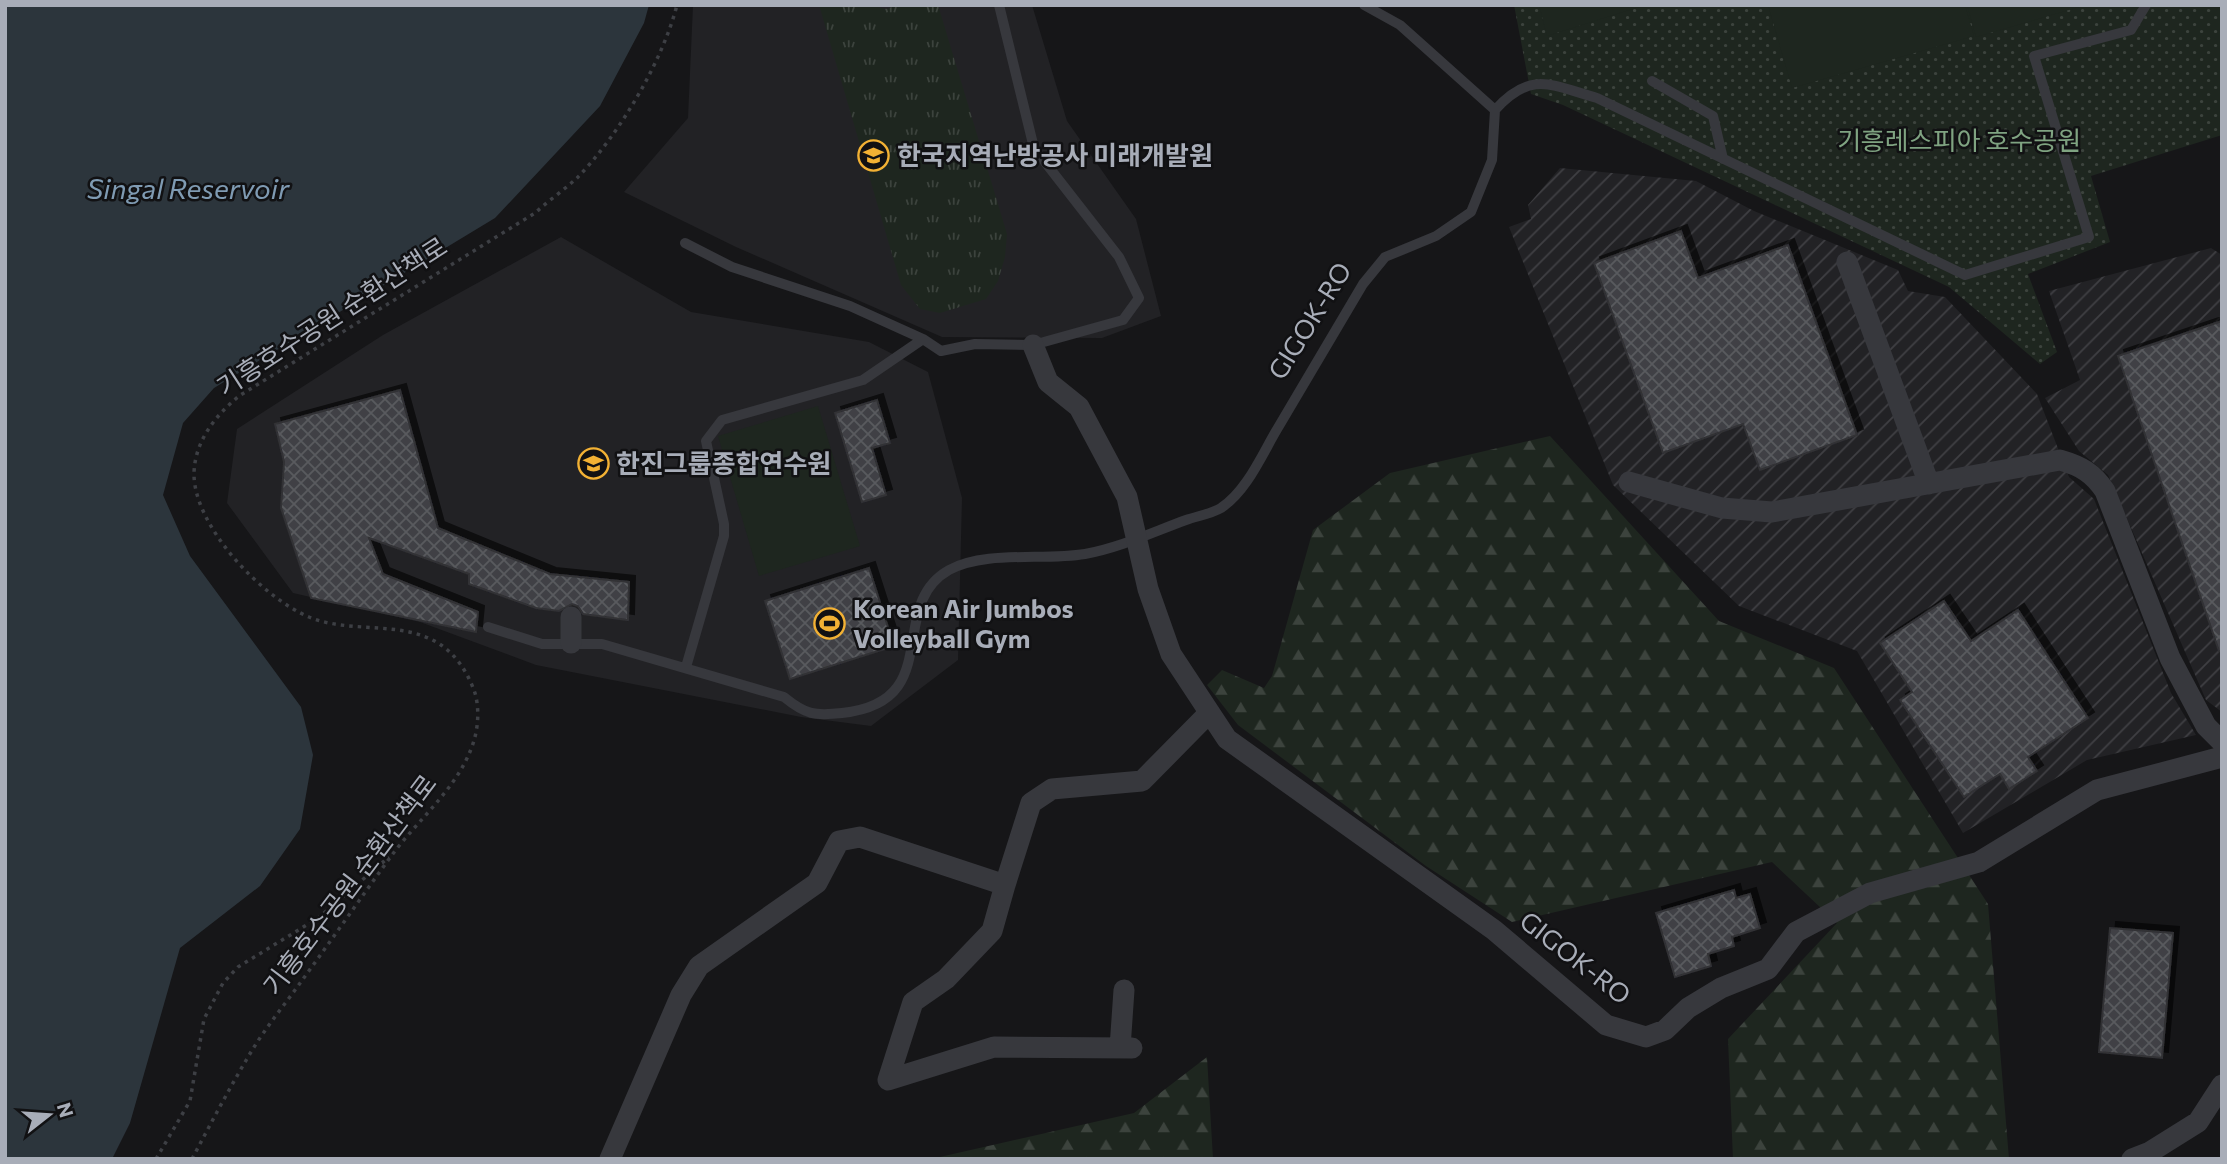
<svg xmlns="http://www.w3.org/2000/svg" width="2227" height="1164" viewBox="0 0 2227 1164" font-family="Commissioner,'Noto Sans KR',sans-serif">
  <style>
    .built { fill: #222225 }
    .industrial { fill: url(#industrial-furrows) }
    .grass { fill: url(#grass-tufts) }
    .forest { fill: url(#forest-firs) }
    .park { fill: url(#park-dots) }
    .garden { fill: #1e261f }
    .water { fill: #2c353c }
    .building { fill: url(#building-cross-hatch); stroke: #303034; stroke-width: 2; filter: url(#shadow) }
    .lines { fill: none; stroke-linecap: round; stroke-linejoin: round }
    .path { stroke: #3d3f44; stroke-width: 3.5; stroke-dasharray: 3.5 5; stroke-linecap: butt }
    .service { stroke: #37383d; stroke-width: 10 }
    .minor { stroke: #37383d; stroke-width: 21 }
    .labels { text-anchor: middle; stroke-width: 5; stroke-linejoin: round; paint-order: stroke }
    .park-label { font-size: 26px; fill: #7fa381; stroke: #111113 }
    .poi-label { font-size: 26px; font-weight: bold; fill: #a8adb8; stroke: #111113; text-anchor: start }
    .street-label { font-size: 26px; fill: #a8adb8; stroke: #111113 }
    .water-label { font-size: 28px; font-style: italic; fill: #7f9bb3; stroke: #111113 }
  </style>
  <defs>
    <pattern id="industrial-furrows" width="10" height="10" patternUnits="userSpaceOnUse" patternTransform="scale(1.75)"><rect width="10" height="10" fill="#222225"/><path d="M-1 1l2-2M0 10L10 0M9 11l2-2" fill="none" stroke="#3f3f43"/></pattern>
    <pattern id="grass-tufts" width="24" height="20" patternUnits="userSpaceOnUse" patternTransform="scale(1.75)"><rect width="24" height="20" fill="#1e261f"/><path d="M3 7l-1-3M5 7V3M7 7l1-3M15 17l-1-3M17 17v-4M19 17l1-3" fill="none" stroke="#3c433d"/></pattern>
    <pattern id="forest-firs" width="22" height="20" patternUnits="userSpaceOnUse" patternTransform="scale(1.75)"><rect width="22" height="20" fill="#1e261f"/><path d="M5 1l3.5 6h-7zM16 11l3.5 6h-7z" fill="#3c433d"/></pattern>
    <pattern id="park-dots" width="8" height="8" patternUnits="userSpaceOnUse" patternTransform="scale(1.75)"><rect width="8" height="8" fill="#1e261f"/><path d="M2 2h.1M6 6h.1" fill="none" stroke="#3c433d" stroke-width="1.8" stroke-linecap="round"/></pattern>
    <pattern id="building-cross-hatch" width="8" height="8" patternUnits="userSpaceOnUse" patternTransform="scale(1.75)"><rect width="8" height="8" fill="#404145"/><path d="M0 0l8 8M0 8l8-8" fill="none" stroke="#595a5e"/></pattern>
    <filter id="shadow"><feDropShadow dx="6" dy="-6" stdDeviation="0" flood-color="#0009"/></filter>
  </defs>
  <rect width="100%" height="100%" fill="#161618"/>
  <!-- built -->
  <path class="built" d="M693 5H1032L1067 121 1136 219 1161 316 1102 338 942 337 736 247 624 192 688 118Z
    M561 237 691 312 869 342 928 372 962 498 958 660 871 726 801 717 536 665 420 622 293 593 227 503 237 429 383 335Z"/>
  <!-- industrial -->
  <path class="industrial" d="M1560 168 1696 181 1754 211 1898 270 1908 291 1945 297 2037 394 2069 477 2094 499 2171 693 2196 735 2087 760 1963 833 1857 651 1739 606 1613 485 1509 227 1531 219 1528 205Z
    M2211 248 2222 255V712L2206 700 2108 475 2079 451 2045 398 2080 380 2049 291Z"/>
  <!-- grass -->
  <path class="grass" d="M819 5H870L886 9 898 5H938L1007 234 1005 257 998 281 986 299 940 313 920 309 901 285Z"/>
  <!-- forest -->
  <path class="forest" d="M1550 436 1719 621 1834 668 1988 904 2009 1159H1733L1728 1039 1837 923 1772 862 1512 922 1426 866 1238 725 1207 685 1222 670 1264 688 1272 676 1313 530 1390 473Z
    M1207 1057 1213 1159H931L1134 1113Z"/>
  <!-- park -->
  <path class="park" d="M1514 5H2222V135L2091 176 2110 242 2028 274 2057 352 2040 364 1949 287 1563 105 1531 94Z"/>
  <!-- garden -->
  <path class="garden" d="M1539 5H1645L1547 36Z
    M1768 5H1965L1974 36 1792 88Z
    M1967 5H2086L1976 37Z
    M818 406 860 546 759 576 718 436Z"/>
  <!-- water -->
  <path class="water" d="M5 5H649L644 23 600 106 495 218 214 388 183 423 163 495 190 556 301 707 313 755 300 829 260 886 180 948 130 1123 112 1159H5Z"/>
  <!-- building -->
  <path class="building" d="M1681 231 1698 278 1788 245 1857 435 1760 470 1743 424 1663 453 1594 263Z
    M2222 321V650L2219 651 2118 356Z
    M400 390 438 528 550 574 629 582 628 620 583 614 578 606 572 604 559 611 536 608 469 584V574L369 538 383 574 478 612 476 632 311 598 281 508 284 462 275 424Z
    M877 400 890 443 872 448 886 495 862 502 835 413Z
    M869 568 894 646 790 679 765 601Z
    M1944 601 1971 641 2018 610 2088 718 2028 757 2037 771 2009 789 2000 774 1964 797 1900 700 1912 692 1880 643Z
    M1734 890 1736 898 1750 894 1760 928 1732 937 1734 946 1708 954 1711 966 1675 977 1656 913Z
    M2110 928 2173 933 2162 1058 2099 1052Z"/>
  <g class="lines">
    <!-- path -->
    <path class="path" d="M156 1159 190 1101 204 1019 223 983 238 967 318 918 389 857
      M192 1159C211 1123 230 1087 251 1052 266 1027 286 1003 303 979 333 938 362 896 392 855 417 821 456 789 471 749 478 732 480 711 475 693 468 673 456 654 438 643 400 620 350 634 309 617 263 598 195 528 194 475 194 442 215 416 239 396L535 213C548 201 564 190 577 178 618 136 662 63 677 5"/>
    <!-- service -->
    <path class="service" d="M1364 5 1400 25 1495 110C1531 70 1551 85 1597 98L1965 275 2089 237 2034 56 2131 30 2146 5
      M1652 81 1713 116 1723 159
      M685 243 732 267 850 306 923 339
      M488 627 542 644H602L784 697C806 715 815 716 842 713 947 702 885 606 949 570 986 550 1043 561 1085 554 1119 548 1153 532 1186 520 1197 516 1211 514 1221 508 1248 490 1263 452 1279 426 1307 379 1335 331 1363 284L1385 257 1436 236 1471 212 1492 160 1495 110
      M686 667 724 536V524L706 441 722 420 863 380 923 339 941 351 975 344 1033 345 1123 320 1139 298 1119 257 1034 148 999 5"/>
    <!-- minor -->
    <path class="minor" d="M1847 262 1929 484
      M1033 345 1048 382 1079 407 1127 497 1148 589 1171 654 1227 739 1494 930 1606 1025 1646 1037 1665 1030 1688 1008 1721 988 1768 969 1796 932 1870 893 1979 862 2097 790 2222 757
      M1629 482 1722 508 1772 512 2060 460C2081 466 2093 473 2105 491L2170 658 2206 726 2222 742
      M571 643V617
      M1005 885 992 931 946 979 913 1002 888 1080 994 1047 1132 1048
      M1120 1048 1124 990
      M610 1159 681 995 699 966 817 883 839 841 860 837 1005 885 1031 803 1052 789 1142 781 1209 713
      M2132 1159 2150 1152 2198 1122 2222 1085"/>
  </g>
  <!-- icons -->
  <defs>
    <symbol id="school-ring" viewBox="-11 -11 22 22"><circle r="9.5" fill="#111113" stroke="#f2b134" stroke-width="1.5"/><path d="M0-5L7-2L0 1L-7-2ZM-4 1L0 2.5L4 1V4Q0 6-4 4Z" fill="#f2b134"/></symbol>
    <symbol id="stadium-ring" viewBox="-11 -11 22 22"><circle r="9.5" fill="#111113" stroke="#f2b134" stroke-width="1.5"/><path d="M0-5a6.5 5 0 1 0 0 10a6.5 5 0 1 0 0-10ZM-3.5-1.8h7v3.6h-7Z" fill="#f2b134"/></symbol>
  </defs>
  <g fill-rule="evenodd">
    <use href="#school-ring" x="856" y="138" width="35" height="35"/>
    <use href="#school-ring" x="576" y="446" width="35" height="35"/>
    <use href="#stadium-ring" x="812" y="606" width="35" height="35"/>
  </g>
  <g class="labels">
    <!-- park labels -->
    <g class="park-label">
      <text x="1959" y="150">기흥레스피아 호수공원</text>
    </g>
    <!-- poi labels -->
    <g class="poi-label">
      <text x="897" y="165">한국지역난방공사 미래개발원</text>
      <text x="616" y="473">한진그룹종합연수원</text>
      <text x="853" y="618">Korean Air Jumbos<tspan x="853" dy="30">Volleyball Gym</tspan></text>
    </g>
    <!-- street labels -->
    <g class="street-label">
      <text transform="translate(332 317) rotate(-33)" y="9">기흥호수공원 순환산책로</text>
      <text transform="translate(1310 321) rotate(-58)" y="9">GIGOK-RO</text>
      <text transform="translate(350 885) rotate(-53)" y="9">기흥호수공원 순환산책로</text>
      <text transform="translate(1575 958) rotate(38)" y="9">GIGOK-RO</text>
    </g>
    <!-- water labels -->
    <g class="water-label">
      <text x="188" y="199">Singal Reservoir</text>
    </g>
  </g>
  <!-- border -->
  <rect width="2227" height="1164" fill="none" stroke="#a8adb8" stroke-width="14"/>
  <!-- north arrow -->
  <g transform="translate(49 1115) rotate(73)" stroke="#111113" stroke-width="5" paint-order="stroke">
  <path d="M0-5L12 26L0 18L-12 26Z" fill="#a8adb8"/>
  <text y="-10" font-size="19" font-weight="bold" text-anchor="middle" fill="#a8adb8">N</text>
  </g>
</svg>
